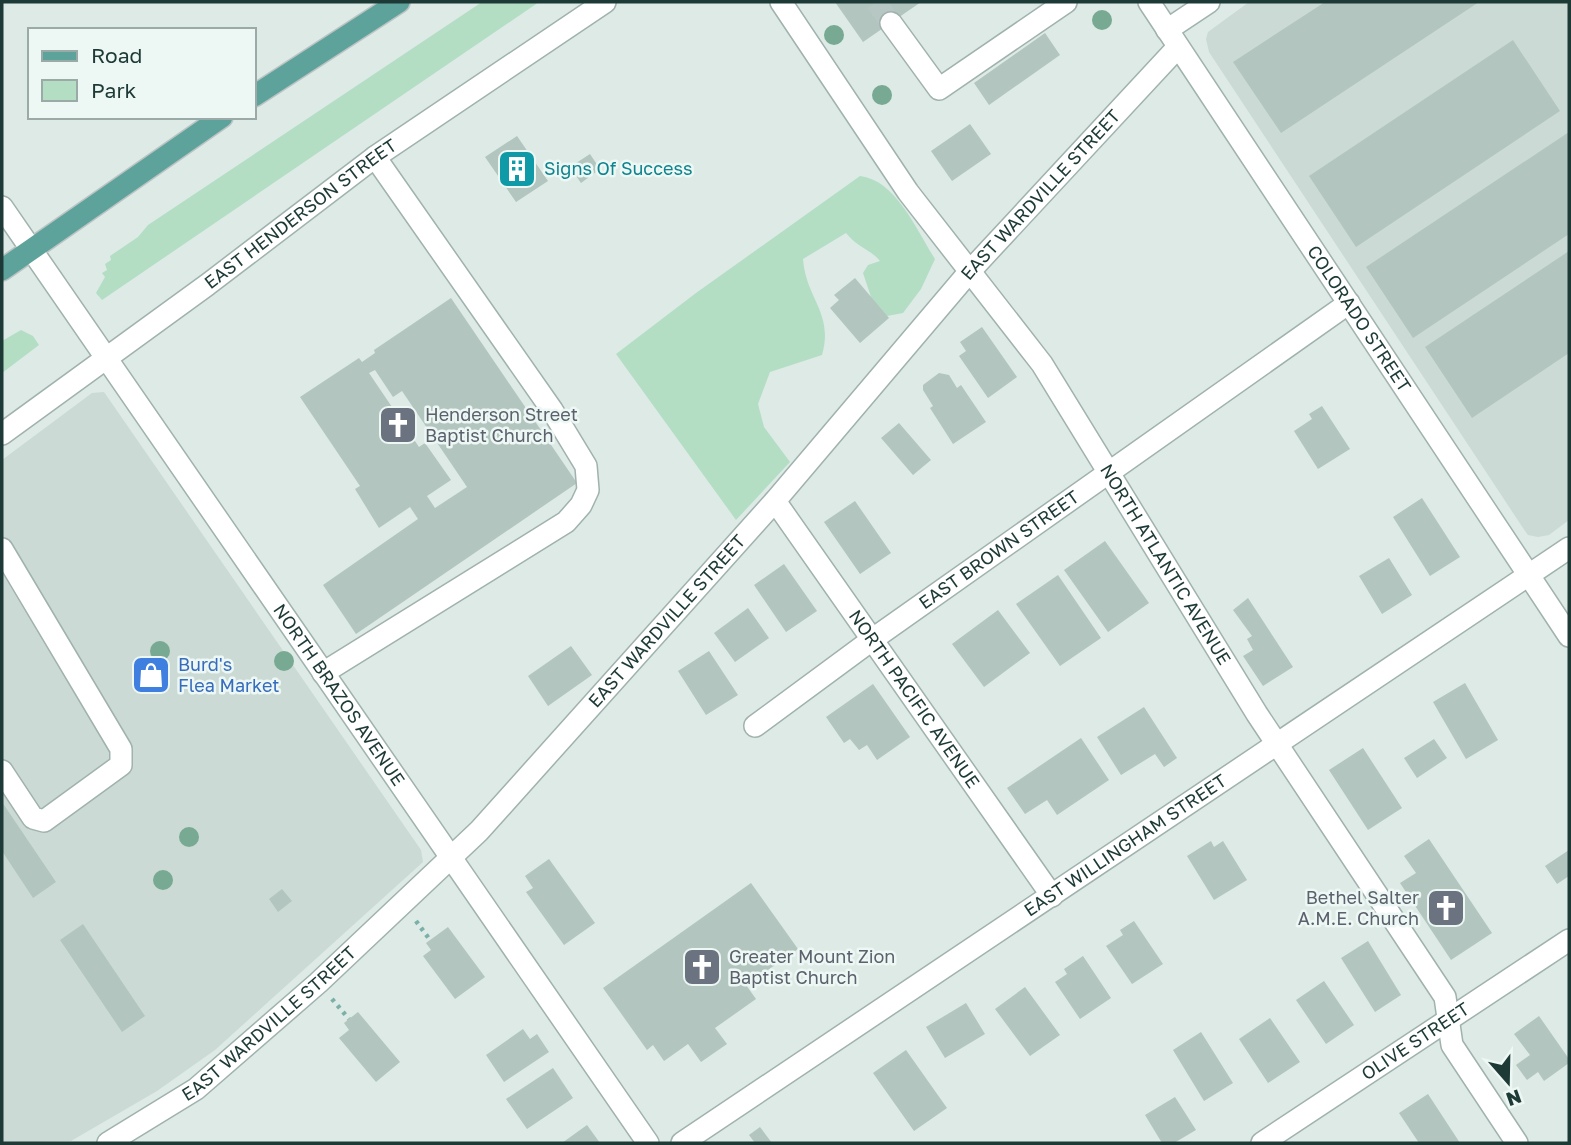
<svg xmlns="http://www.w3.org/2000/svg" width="1571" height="1145" viewBox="0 0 1571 1145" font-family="'Golos Text',sans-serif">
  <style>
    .built { fill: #cbdad5 }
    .green { fill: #b3dec4 }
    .building { fill: #b2c5bf; fill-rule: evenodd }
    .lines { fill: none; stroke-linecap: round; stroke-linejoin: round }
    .minor-tunnel { stroke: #b7c7c3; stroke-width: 21; stroke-dasharray: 21 10; stroke-linecap: butt }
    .minor-casing { stroke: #a0b2ae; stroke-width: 24 }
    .major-casing { stroke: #bbc4c3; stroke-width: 24 }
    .path { stroke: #7ab0a7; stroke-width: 4.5; stroke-dasharray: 3.5 5; stroke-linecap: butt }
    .minor { stroke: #fff; stroke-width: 21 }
    .major { stroke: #5ea39b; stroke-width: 21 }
    .tree { fill: #78a992 }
    .labels { text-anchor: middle; stroke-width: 5; stroke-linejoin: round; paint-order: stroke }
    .culture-label { font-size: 18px; fill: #0d838f; stroke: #edf7f3; text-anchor: start }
    .street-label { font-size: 18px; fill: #1d3a36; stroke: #edf7f3 }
    .worship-label { font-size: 18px; fill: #5b616d; stroke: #edf7f3; text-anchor: start }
    .shop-label { font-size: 18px; fill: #366cbe; stroke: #edf7f3; text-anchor: start }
  </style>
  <rect width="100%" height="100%" fill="#ddeae6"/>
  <!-- built -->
  <path class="built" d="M1249 2H1569V520L1549 535 1538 537 1528 535 1523 528 1209 52 1206 39 1208 32Z
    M104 392 421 850 423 862 215 1050 157 1091 71 1141 2 1143V460L92 393Z"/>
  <!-- green -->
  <path class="green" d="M482 2H539L102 300 96 293 105 277 102 273 107 270 105 264 111 260 110 256 138 237 148 225Z
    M860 176C896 180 917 231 935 259L921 289 903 313 887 316 873 303 863 273 868 265 880 261C869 248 859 249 846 233L803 259C806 299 834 313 822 355L770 372 758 404 764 427 790 462 736 520 616 354 696 293Z
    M21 330 33 336 39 345 2 373V341Z"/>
  <!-- building -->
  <path class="building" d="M835 2H921L863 42Z
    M1325 2H1479L1281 133 1233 62Z
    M1045 33 1060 55 989 105 974 83Z
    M1513 40 1560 111 1356 247 1309 176Z
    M970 124 991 154 952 181 931 151Z
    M1569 132V234L1413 338 1366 267Z
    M517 136 548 181 516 202 485 157Z
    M590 154 600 169 581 183 570 167Z
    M1569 251V353L1472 418 1425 347Z
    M855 278 889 318 860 343 830 308 839 300 834 295Z
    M451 298 577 483 356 634 323 585 418 519 410 507 379 528 355 489 360 486 300 397 359 358 362 362 375 353 374 350ZM375 370 393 397 402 391 467 487 435 508 427 496 451 480 425 443 419 447 369 373Z
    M982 327 1017 377 988 398 959 356 966 351 960 342Z
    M939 373 949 375 957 388 961 385 986 422 953 444 930 408 933 406 923 390V385Z
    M1322 406 1350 449 1318 469 1294 431 1312 419 1309 414Z
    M899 423 931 460 913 475 881 438Z
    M1422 498 1460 557 1430 576 1393 517Z
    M855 501 891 553 860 574 824 522Z
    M1105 541 1149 603 1108 632 1064 570Z
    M1389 558 1412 595 1382 614 1359 576Z
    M784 564 817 611 786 632 754 585Z
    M1058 575 1101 638 1060 666 1016 604Z
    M1248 598 1293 667 1263 686 1243 656 1253 650 1247 639 1252 636 1233 610Z
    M748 608 769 638 735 662 714 633Z
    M998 610 1030 653 984 687 952 644Z
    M571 646 592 675 548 706 528 676Z
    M709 651 738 695 706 715 678 671Z
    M1465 683 1498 740 1466 759 1433 702Z
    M873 684 910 737 877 760 867 745 859 750 850 739 844 743 826 717Z
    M1144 707 1177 758 1164 767 1155 754 1121 775 1097 737Z
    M1081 738 1109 780 1057 815 1047 800 1025 814 1007 788Z
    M1434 739 1447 758 1417 778 1404 758Z
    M1363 748 1402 808 1368 830 1329 770Z
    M2 802 56 882 33 898 2 851Z
    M1429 839 1492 933 1451 960 1400 883 1416 873 1404 856Z
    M1211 841 1214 847 1223 841 1247 880 1214 900 1187 856Z
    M1569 850V876L1557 884 1545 866Z
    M549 859 595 923 564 945 526 892 533 888 525 876Z
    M751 883 798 949 746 985 756 999 715 1028 727 1044 701 1062 688 1044 664 1061 653 1045 647 1050 603 988Z
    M282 889 292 901 278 912 269 899Z
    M1134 921 1163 964 1132 984 1106 946 1123 935 1120 930Z
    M83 924 145 1016 122 1032 60 940Z
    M448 927 485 977 455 999 423 956 431 950 426 943Z
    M1368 941 1401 995 1375 1012 1341 958Z
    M1083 956 1111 998 1080 1019 1055 982 1067 974 1064 969Z
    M1324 981 1354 1025 1326 1044 1296 1000Z
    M1025 987 1060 1035 1030 1056 995 1009Z
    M966 1003 985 1034 945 1058 926 1027Z
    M358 1012 400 1062 376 1082 339 1038 349 1030 344 1023Z
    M1539 1016 1569 1059V1063L1544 1081 1538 1072 1527 1080 1516 1065 1530 1055 1514 1034Z
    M1270 1018 1300 1062 1268 1083 1239 1039Z
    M523 1029 530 1039 537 1034 549 1052 504 1082 486 1055Z
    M1201 1032 1233 1083 1204 1101 1173 1050Z
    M906 1050 947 1108 914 1131 873 1073Z
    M553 1068 573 1098 527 1129 506 1099Z
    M1428 1094 1460 1143H1419L1399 1113Z
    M1175 1097 1196 1130 1174 1143H1162L1145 1115Z
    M587 1125 600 1143H562Z
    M760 1127 772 1143H755L749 1135Z"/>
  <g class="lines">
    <!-- minor-tunnel -->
    <path class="minor-tunnel" d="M876 2 891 23"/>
    <defs>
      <g id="minor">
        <path id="s1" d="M781 2 908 192 1042 364 1257 714 1445 997 1452 1045 1517 1143"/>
        <path id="s2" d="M1149 2 1569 636"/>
        <path d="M891 23 939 89 1066 2"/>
        <path d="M1167 30 1209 2"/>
        <path id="s3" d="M2 207 648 1143"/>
        <path id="s4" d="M2 434 207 285 375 157 605 2"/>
        <path id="s5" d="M775 501 1052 896"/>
        <path d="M2 549 121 749V765L44 821 33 818 2 771"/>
        <path d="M323 673 566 522 581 505 588 490 586 466 552 410 375 157"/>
        <path id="s6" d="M755 726 873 639 1349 303"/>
        <path id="s7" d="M108 1143 196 1089 318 983 479 831 775 501 970 271 1178 47"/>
        <path id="s8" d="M682 1143 1569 548"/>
        <path id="s9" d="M1262 1143 1569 940"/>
      </g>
      <path id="major" d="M254 96 399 2
        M2 270 222 117"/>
    </defs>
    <!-- minor casing -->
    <use href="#minor" class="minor-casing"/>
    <!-- major casing -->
    <use href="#major" class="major-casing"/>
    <!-- path -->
    <path class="path" d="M416 921 430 940
      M332 999 349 1019"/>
    <!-- minor -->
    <use href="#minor" class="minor"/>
    <!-- major -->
    <use href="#major" class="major"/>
  </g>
  <!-- trees -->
  <g class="tree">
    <circle cx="1102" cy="20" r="10"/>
    <circle cx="834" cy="35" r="10"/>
    <circle cx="882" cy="95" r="10"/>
    <circle cx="160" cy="651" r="10"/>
    <circle cx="284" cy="661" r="10"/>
    <circle cx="189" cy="837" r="10"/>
    <circle cx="163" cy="880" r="10"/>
  </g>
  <!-- icons -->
  <defs>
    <symbol id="building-square" viewBox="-11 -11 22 22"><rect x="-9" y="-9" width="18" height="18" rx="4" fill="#0f9aa8" stroke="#edf7f3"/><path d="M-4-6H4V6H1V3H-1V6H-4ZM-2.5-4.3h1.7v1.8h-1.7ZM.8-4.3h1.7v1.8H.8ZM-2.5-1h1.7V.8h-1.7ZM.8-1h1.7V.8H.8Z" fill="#fff"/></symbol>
    <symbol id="church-square" viewBox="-11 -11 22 22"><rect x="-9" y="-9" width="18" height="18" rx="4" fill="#6b7280" stroke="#edf7f3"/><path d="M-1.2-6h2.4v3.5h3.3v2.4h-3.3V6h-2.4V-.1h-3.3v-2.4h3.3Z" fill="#fff"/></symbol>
    <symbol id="shop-square" viewBox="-11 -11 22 22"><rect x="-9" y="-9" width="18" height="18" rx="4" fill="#3f7fe0" stroke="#edf7f3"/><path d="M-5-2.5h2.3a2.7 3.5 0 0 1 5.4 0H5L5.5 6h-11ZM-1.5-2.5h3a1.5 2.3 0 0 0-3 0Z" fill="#fff"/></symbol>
  </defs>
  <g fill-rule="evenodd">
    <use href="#building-square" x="495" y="147" width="44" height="44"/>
    <use href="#church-square" x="376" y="403" width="44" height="44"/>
    <use href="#shop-square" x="129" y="653" width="44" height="44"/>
    <use href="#church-square" x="1424" y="886" width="44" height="44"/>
    <use href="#church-square" x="680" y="945" width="44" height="44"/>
  </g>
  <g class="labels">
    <!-- culture labels -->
    <g class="culture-label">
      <text x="544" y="175">Signs Of Success</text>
    </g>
    <!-- street labels -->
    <g class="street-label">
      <text dy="6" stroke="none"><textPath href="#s7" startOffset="1335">EAST WARDVILLE STREET</textPath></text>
      <text dy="6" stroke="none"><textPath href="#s4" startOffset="371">EAST HENDERSON STREET</textPath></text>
      <text dy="6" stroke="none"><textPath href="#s2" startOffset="380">COLORADO STREET</textPath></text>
      <text dy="6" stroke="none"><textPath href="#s6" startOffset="301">EAST BROWN STREET</textPath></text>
      <text dy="6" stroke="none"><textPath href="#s1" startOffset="682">NORTH ATLANTIC AVENUE</textPath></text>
      <text dy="6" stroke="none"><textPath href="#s7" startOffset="768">EAST WARDVILLE STREET</textPath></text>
      <text dy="6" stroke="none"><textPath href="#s3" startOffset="593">NORTH BRAZOS AVENUE</textPath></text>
      <text dy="6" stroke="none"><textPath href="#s5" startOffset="242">NORTH PACIFIC AVENUE</textPath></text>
      <text dy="6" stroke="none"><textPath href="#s8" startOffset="534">EAST WILLINGHAM STREET</textPath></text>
      <text dy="6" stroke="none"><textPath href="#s7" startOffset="201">EAST WARDVILLE STREET</textPath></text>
      <text dy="6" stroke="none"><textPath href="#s9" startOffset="184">OLIVE STREET</textPath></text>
    </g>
    <!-- worship labels -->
    <g class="worship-label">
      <text x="425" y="421">Henderson Street<tspan x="425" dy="21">Baptist Church</tspan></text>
      <text x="1419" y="904" text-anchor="end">Bethel Salter<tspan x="1419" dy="21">A.M.E. Church</tspan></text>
      <text x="729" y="963">Greater Mount Zion<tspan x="729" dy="21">Baptist Church</tspan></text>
    </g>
    <!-- shop labels -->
    <g class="shop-label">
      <text x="178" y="671">Burd's<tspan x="178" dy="21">Flea Market</tspan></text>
    </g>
  </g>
  <!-- border -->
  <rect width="1571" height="1145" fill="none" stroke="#1d3a36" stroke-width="7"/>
  <!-- legend -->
  <rect x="28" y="28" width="228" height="91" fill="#edf7f3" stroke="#9aaba7" stroke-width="2"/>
  <rect x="42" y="51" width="35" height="10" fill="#5ea39b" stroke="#9aaba7" stroke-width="2"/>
  <text x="91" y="63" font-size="21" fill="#1d3a36">Road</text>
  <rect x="42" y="80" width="35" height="21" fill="#b3dec4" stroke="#9aaba7" stroke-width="2"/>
  <text x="91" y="98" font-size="21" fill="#1d3a36">Park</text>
  <!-- north arrow -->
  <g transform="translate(1508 1082) rotate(160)" stroke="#edf7f3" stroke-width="5" paint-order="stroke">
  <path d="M0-5L12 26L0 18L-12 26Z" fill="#1d3a36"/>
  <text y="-10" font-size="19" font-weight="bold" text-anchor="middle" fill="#1d3a36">N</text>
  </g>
</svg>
